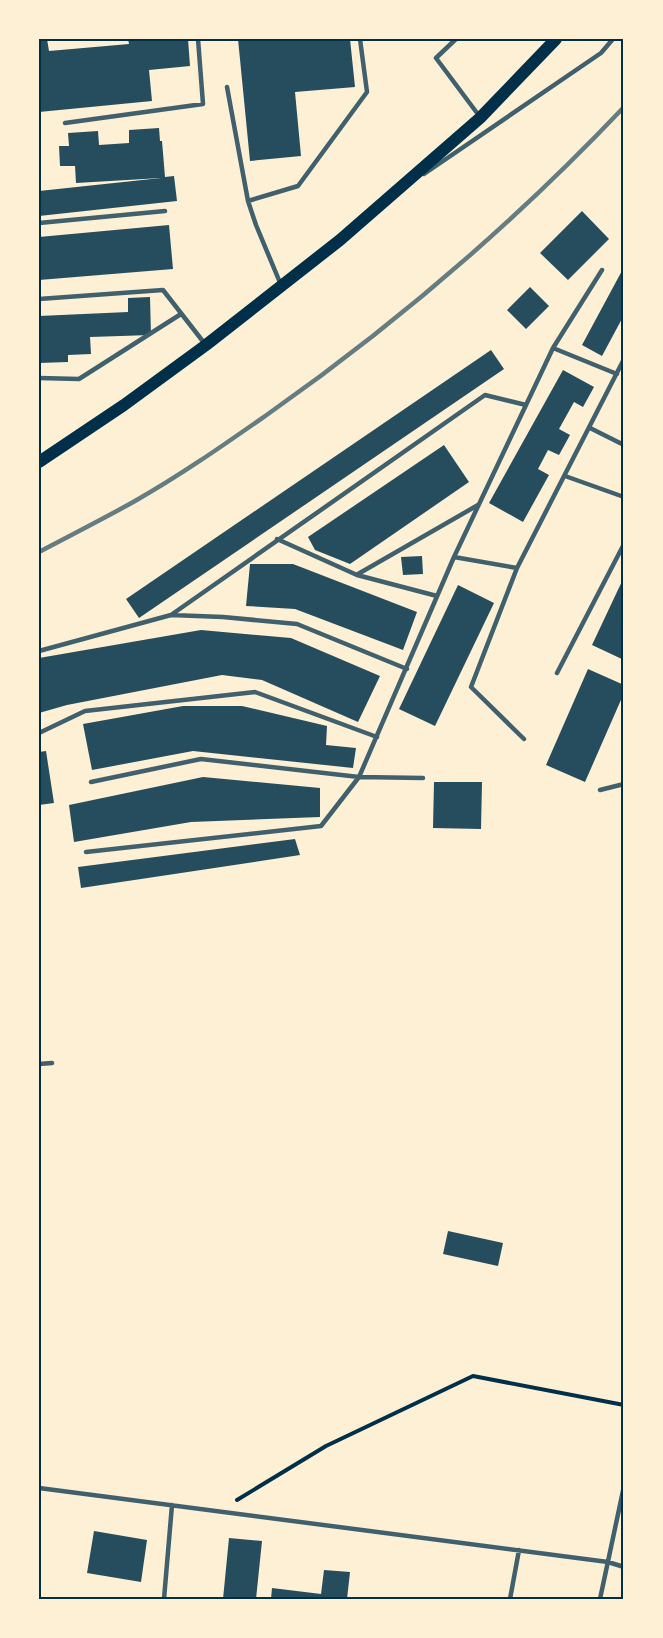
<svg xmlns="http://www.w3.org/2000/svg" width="663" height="1638" viewBox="0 0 663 1638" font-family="'DejaVu Sans',sans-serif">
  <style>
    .building { fill: #264d5e }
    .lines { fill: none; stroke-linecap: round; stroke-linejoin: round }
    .path { stroke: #003049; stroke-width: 4 }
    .service { stroke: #3f606c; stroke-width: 4.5 }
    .secondary { stroke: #003049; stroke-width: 12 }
    .rail { stroke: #657d81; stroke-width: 4.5 }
    .neatline { fill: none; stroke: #003049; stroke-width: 2 }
  </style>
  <rect width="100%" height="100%" fill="#fdf0d5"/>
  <!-- building -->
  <path class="building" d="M39 39H47L49 51 129 44 128 39H188L190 66 149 70 152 101 39 112Z
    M238 39H350L355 87 295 92 301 156 250 161Z
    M159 128 160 141H162L165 177 174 176 177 201 39 216V191L161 178 76 183 75 166H60L59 146H69L68 133 98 131 99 145 129 143V130Z
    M582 211 609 239 568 280 540 253Z
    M169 225 173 269 39 280V237Z
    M624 267V315L602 356 582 345Z
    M530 287 549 306 526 329 507 310Z
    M150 297 151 335 90 337 91 354 68 355V362L39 363V316L128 312V298Z
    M491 350 504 369 139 618 126 599Z
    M563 370 594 387 583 407 574 402 559 429 570 435 559 455 548 450 538 469 549 475 523 522 489 503Z
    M444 445 469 482 350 564 315 550 308 537Z
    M422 556 423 574 403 575 401 557Z
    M250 564H293L417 612 403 650 295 609 246 606Z
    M624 577V660L592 645Z
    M458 585 494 603 435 726 399 709Z
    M201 630 291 638 380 676 358 722 262 680 222 675 67 705 39 713V658Z
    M588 669 624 685V693L585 782 546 765Z
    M183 706H242L327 726 326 745 356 748 353 768 193 751 92 770 83 724Z
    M46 751 54 803 39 805V752Z
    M203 777 320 788V817L191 822 74 842 69 805Z
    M434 782H482L481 829 433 828Z
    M295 839 300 855 81 888 78 867Z
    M448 1231 503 1243 498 1266 443 1254Z
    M94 1531 147 1540 141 1582 87 1573Z
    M229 1538 262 1541 256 1599H223Z
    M324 1570 350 1572 347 1599H271L272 1588 321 1594Z"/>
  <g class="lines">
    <!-- path -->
    <path class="path" d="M237 1500 326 1446 473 1376 624 1405"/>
    <!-- service -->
    <path class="service" d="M456 39 436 58 480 117
      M227 87 248 201
      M65 123 203 104 198 39
      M424 174 601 53 613 39
      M39 223 165 211
      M602 270 553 348 617 374
      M281 285 256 225 248 201 298 186 367 92 360 39
      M39 299 163 290 205 344
      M39 378 79 379 181 314
      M590 428 624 445
      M565 476 624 497
      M277 539 357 575 437 596
      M454 557 517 568
      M358 574 478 505
      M171 615 485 395 526 405
      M39 651 171 615 223 617 297 624 407 669
      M557 673 624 544
      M39 733 85 711 255 692 377 737
      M524 739 471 687 517 568 624 359
      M91 782 201 759 359 777 423 778
      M600 790 624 784
      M86 852 321 826 359 777 454 557 553 348
      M39 1064 52 1063
      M39 1488 608 1562 624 1567
      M164 1599 172 1505
      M510 1599 519 1550
      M600 1599 624 1486"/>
    <!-- secondary -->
    <path class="secondary" d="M39 462 124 405 206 345 340 240 480 118 556 39"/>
    <!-- rail -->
    <path class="rail" d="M39 552C71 535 103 519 135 501 181 475 225 444 268 414 396 324 516 221 624 107"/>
  </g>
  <!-- border -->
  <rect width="663" height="1638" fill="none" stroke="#fdf0d5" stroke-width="81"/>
  <rect x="40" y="40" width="582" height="1558" class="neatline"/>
</svg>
